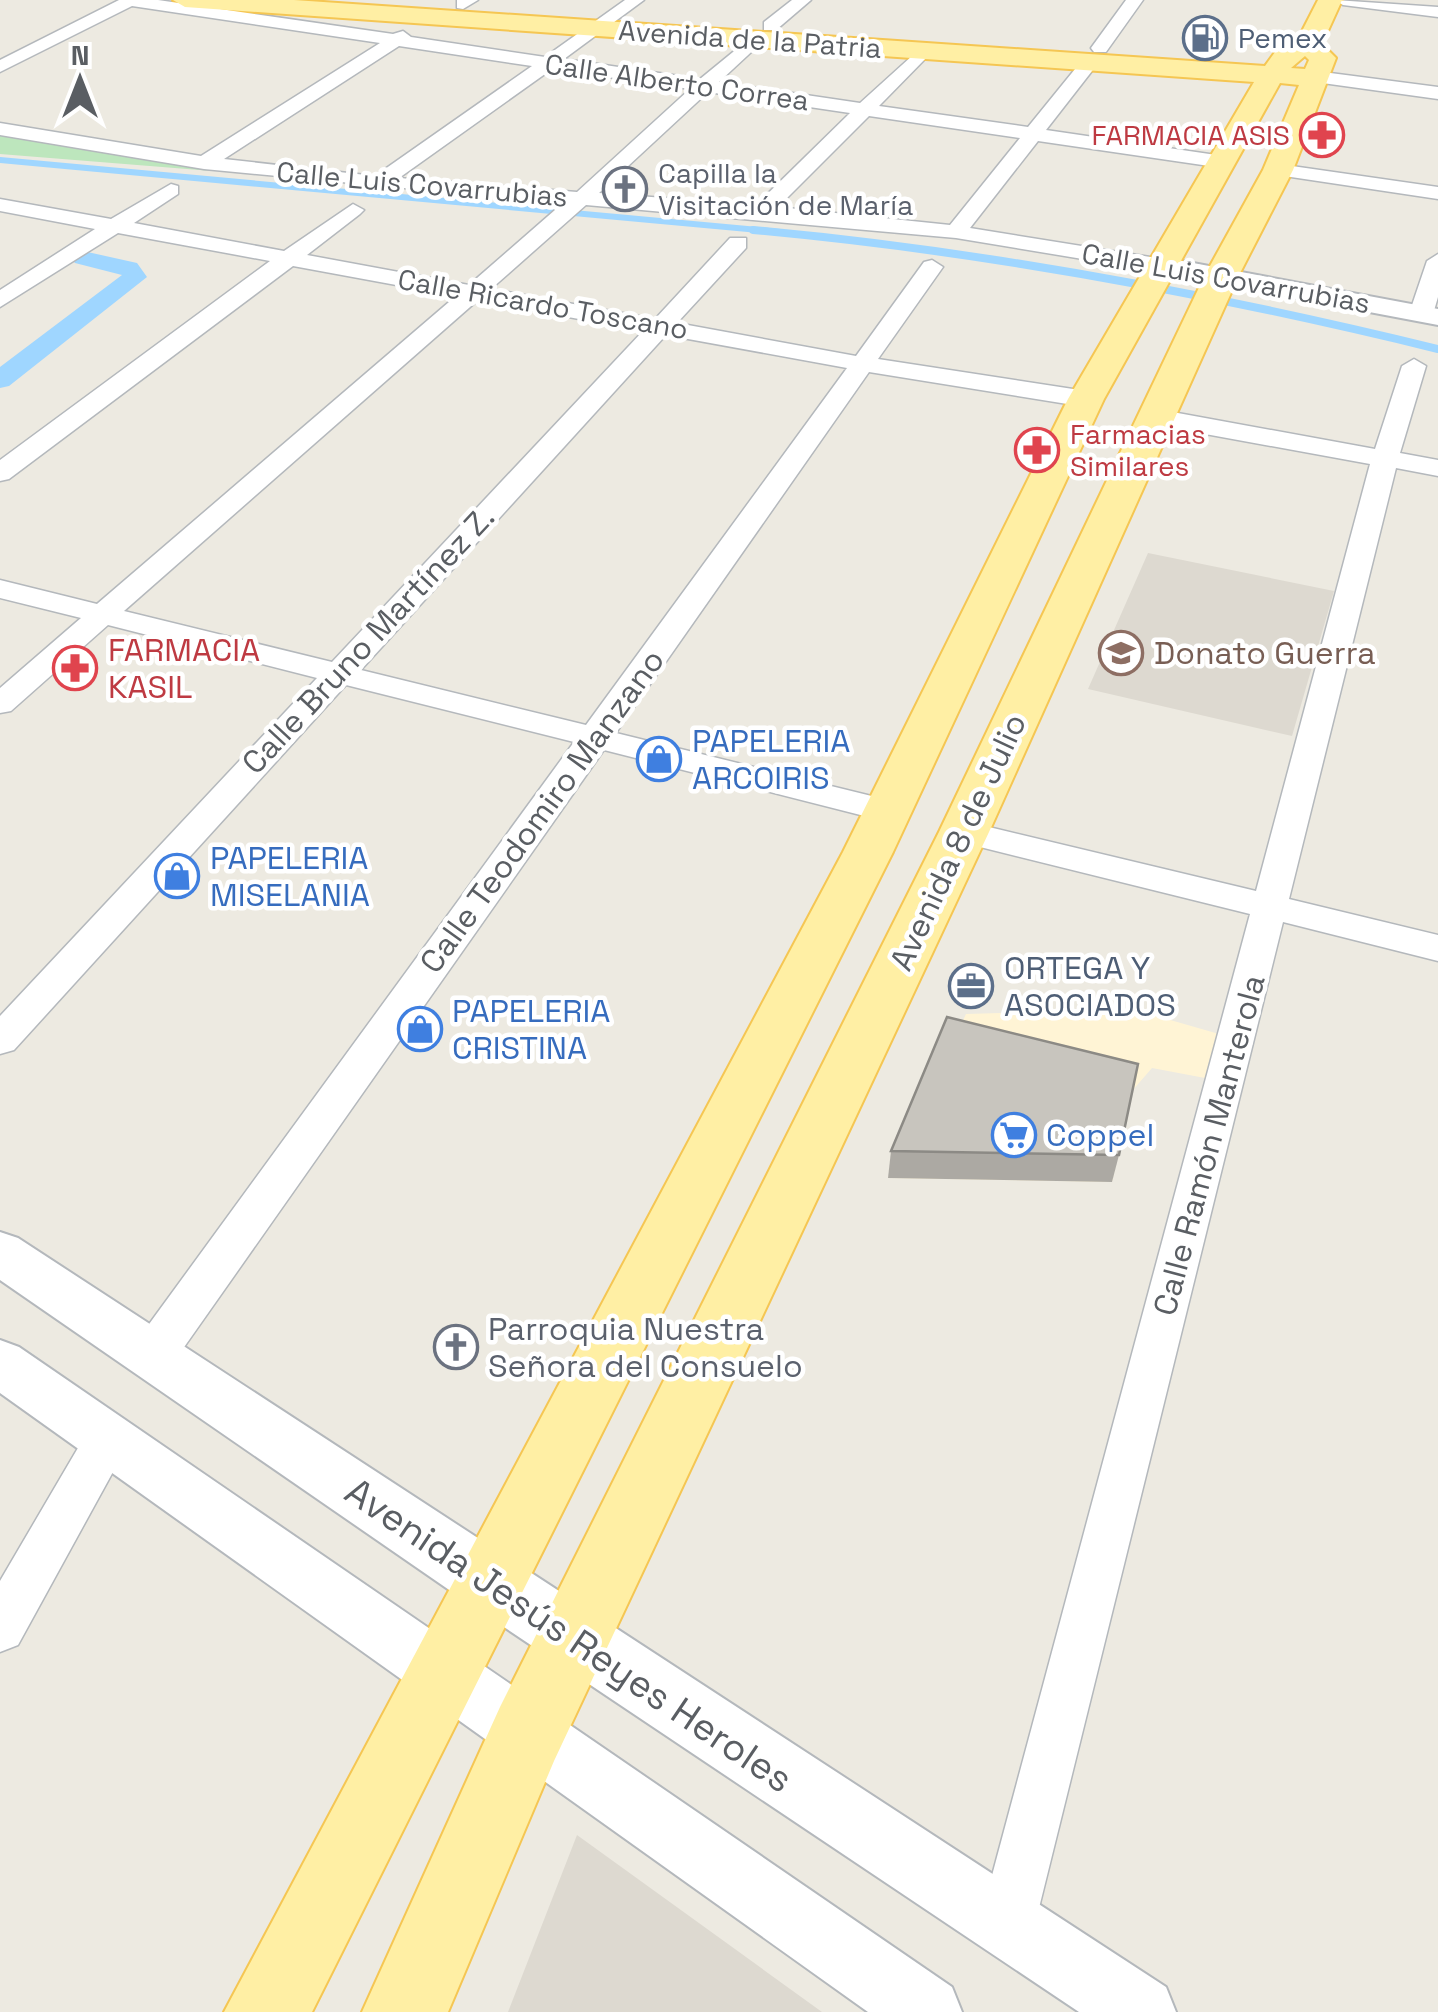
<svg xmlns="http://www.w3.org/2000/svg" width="1438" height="2012" viewBox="0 0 1438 2012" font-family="'Space Grotesk',sans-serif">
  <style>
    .commercial { fill: #fff4d5 }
    .education { fill: #ddd9d0 }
    .green { fill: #bde6bd }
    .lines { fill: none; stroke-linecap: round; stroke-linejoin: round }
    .stream-far1 { stroke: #9fd6ff; stroke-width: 6 }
    .stream { stroke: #9fd6ff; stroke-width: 8 }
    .canal { fill: #9fd6ff; fill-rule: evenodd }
    .minor-casing { stroke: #b4b8bc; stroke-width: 3 }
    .tertiary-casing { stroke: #b4b8bc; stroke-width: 4 }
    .primary-casing { stroke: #f5c653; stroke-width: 4 }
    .minor { fill: #fff; fill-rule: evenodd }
    .tertiary { fill: #fff; fill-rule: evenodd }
    .primary { fill: #ffefa4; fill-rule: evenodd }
    .wall { fill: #aca9a3 }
    .building { fill: #c8c5be; stroke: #8c8a85; stroke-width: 2.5 }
    .labels { text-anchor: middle; stroke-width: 9; stroke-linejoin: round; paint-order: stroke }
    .far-service-label { font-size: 28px; fill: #4e5e75; stroke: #fff; text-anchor: start }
    .far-street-label { font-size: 28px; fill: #5a5e63; stroke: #fff }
    .far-health-label { font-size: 28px; fill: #be3a42; stroke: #fff; text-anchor: end }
    .far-worship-label { font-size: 28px; fill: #5b616d; stroke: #fff; text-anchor: start }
    .street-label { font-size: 32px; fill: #5a5e63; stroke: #fff }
    .health-label { font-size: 32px; fill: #be3a42; stroke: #fff; text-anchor: start }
    .education-label { font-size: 32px; fill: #785e54; stroke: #fff; text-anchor: start }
    .shop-label { font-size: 32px; fill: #366cbe; stroke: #fff; text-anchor: start }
    .service-label { font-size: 32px; fill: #4e5e75; stroke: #fff; text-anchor: start }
    .worship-label { font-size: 32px; fill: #5b616d; stroke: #fff; text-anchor: start }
    .near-street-label { font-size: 38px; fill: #5a5e63; stroke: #fff }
  </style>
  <rect width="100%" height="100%" fill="#edeae1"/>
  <!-- commercial -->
  <path class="commercial" d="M1132 1009 1219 1034 1205 1078 1152 1068 1132 1091 1112 1182 888 1178 966 1014Z"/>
  <!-- education -->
  <path class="education" d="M1148 553 1334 591 1292 736 1088 689Z
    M577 1835 822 2012H508Z"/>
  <!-- green -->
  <path class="green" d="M0 135 212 171 0 154Z"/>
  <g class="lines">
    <!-- stream-far1 -->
    <path class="stream-far1" d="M0 160 780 232"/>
    <!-- stream -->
    <path class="stream" d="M753 230C984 251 1213 294 1438 349"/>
    <!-- canal -->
    <path class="canal" d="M83 251 137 263 147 277 9 386 0 388V367L122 275 75 263 71 258Z"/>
    <defs>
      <path id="minor" d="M119 0H158L393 34 403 31 411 37 545 57 625 0H644L564 59 700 79 755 34 764 39 761 43 719 82 860 103 923 46 929 47V55L879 106 1028 127 1084 58 1090 57 1099 62 1046 130 1223 156 1233 162 1223 168 1038 141 970 228 1169 260 1172 265 1161 272 956 238 586 205 491 289 655 319 730 238H746V248L677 323 856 356 924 262 932 260 943 267 878 359 1086 391 1099 399 1086 407 869 372 616 733 900 803 905 811 900 819 888 822 604 750 168 1370 152 1375 136 1370 130 1356 136 1342 574 742 346 685 14 1050 0 1054V1016L317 678 108 625 11 711 0 713V688L81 618 0 598V580L97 604 456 296 293 266 9 479 0 481V460L270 261 118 233 0 307V290L95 229 0 211V199L111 219 171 184 178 186V194L134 223 284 251 353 204 364 210 360 214 307 255 469 285 563 203 204 169 0 135V123L201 156 380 43 132 6 0 72V60ZM399 46 532 66 375 176 224 159ZM552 69 690 89 577 192 399 178ZM708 92 850 113 756 205 599 193ZM869 116 1020 138 950 225 778 207ZM478 300 643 331 332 662 124 611ZM666 335 847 368 586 725 361 670Z
        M457 0H478L463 9 457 8Z
        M792 0H811L776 30H764V22Z
        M1126 0H1143L1106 52H1094L1091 48Z
        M1335 0 1438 7V17L1343 5Z
        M1315 71 1438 87V99L1308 81V73Z
        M1278 164 1438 187V199L1271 174 1268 170Z
        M1438 254V297L1433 314 1421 321 1413 319 1409 314 1427 261Z
        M1414 359 1426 366 1400 453 1438 460V476L1396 468 1289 899 1438 935V961L1283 922 1035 1924 1027 1944 1007 1952 987 1944 979 1924 1250 914 952 840 947 832 952 824 964 821 1256 891 1370 464 1156 425 1143 417 1156 409 1375 449 1402 366Z
        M108 1418 124 1424 131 1439 18 1645 0 1652V1581L92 1424Z"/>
      <path id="tertiary" d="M1161 257 1438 309V325L1152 271 1148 265 1152 259Z
        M0 1232 18 1238 1166 1987 1176 2012H1079L471 1605 0 1280Z
        M0 1340 19 1347 952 1987 962 2012H868L0 1393Z"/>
      <path id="primary" d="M173 0H294L1265 66 1278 48 1297 41 1318 0H1342L1322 44 1336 58 1293 170 1239 275 989 832 554 1761 448 2012H362L500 1707 939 832 1205 275 1263 170 1299 85 1280 83 1104 399 893 852 312 2012H224L843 852 1068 399 1254 82 185 7ZM1305 56 1309 60 1305 69 1291 68Z"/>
    </defs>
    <!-- minor casing -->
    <use href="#minor" class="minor-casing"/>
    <!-- tertiary casing -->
    <use href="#tertiary" class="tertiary-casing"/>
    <!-- primary casing -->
    <use href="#primary" class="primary-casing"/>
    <!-- minor -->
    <use href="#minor" class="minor"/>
    <!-- tertiary -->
    <use href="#tertiary" class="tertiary"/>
    <!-- primary -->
    <use href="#primary" class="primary"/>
  </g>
  <!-- wall -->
  <path class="wall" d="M891 1151 1119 1155 1112 1182 888 1178Z"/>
  <!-- building -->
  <path class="building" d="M947 1017 1138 1064 1119 1155 891 1151Z"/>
  <!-- icons -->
  <defs>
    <symbol id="fuel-ring" viewBox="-11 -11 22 22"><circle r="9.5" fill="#fff" stroke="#5c6f8a" stroke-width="1.5"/><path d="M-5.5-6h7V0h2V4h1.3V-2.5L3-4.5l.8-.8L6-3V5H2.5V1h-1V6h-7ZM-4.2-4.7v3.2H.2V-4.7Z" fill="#5c6f8a"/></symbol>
    <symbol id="pharmacy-ring" viewBox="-11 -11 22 22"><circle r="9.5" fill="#fff" stroke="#e0444e" stroke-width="1.5"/><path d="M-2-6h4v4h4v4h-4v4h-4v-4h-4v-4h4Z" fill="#e0444e"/></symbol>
    <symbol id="church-ring" viewBox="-11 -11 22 22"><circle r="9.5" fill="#fff" stroke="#6b7280" stroke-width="1.5"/><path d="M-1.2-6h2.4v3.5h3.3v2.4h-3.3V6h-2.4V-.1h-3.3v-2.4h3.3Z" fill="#6b7280"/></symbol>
    <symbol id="school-ring" viewBox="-11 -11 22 22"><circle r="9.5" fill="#fff" stroke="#8d6e63" stroke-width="1.5"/><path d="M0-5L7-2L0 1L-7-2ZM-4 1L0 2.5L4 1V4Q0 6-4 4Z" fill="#8d6e63"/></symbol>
    <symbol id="shop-ring" viewBox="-11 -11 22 22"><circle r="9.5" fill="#fff" stroke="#3f7fe0" stroke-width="1.5"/><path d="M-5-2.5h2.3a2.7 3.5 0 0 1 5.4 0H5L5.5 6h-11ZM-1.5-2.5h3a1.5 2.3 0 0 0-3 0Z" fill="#3f7fe0"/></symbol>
    <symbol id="office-ring" viewBox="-11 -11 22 22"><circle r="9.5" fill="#fff" stroke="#5c6f8a" stroke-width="1.5"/><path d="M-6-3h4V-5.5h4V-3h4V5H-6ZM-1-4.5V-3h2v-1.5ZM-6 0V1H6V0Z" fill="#5c6f8a"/></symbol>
    <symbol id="supermarket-ring" viewBox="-11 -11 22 22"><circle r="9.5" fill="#fff" stroke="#3f7fe0" stroke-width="1.5"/><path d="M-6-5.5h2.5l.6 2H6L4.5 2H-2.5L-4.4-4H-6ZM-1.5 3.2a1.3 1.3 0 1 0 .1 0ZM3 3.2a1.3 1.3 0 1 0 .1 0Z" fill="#3f7fe0"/></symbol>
  </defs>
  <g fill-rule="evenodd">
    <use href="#fuel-ring" x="1180" y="13" width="50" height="50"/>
    <use href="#pharmacy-ring" x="1297" y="110" width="50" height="50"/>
    <use href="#church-ring" x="600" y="164" width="50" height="50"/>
    <use href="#pharmacy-ring" x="1012" y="425" width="50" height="50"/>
    <use href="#school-ring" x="1096" y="628" width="50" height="50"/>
    <use href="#pharmacy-ring" x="50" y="643" width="50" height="50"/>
    <use href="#shop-ring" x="634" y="734" width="50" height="50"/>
    <use href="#shop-ring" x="152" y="851" width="50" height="50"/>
    <use href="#office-ring" x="946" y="961" width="50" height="50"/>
    <use href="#shop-ring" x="395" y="1004" width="50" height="50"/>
    <use href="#supermarket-ring" x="989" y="1110" width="50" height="50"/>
    <use href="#church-ring" x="431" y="1322" width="50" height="50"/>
  </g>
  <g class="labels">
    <!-- far-service labels -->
    <g class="far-service-label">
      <text x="1238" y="48">Pemex</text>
    </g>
    <!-- far-street labels -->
    <g class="far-street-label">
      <text transform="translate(750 39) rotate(4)" y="10">Avenida de la Patria</text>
      <text transform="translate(677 82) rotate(8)" y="10">Calle Alberto Correa</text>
      <text transform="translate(422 184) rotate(5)" y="10">Calle Luis Covarrubias</text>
      <text transform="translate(1226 278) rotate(10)" y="10">Calle Luis Covarrubias</text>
      <text transform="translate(543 304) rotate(10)" y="10">Calle Ricardo Toscano</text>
    </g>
    <!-- far-health labels -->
    <g class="far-health-label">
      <text x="1290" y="145">FARMACIA ASIS</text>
      <text x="1070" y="444" text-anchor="start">Farmacias<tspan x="1070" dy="32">Similares</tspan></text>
    </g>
    <!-- far-worship labels -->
    <g class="far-worship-label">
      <text x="658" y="183">Capilla la<tspan x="658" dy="32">Visitación de María</tspan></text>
    </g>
    <!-- street labels -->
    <g class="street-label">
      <text transform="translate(368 640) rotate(-47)" y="11">Calle Bruno Martínez Z.</text>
      <text transform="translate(542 811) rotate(-54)" y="11">Calle Teodomiro Manzano</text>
      <text transform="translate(958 842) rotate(-65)" y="11">Avenida 8 de Julio</text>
      <text transform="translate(1209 1145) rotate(-75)" y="11">Calle Ramón Manterola</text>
    </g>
    <!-- health labels -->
    <g class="health-label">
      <text x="108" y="661">FARMACIA<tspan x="108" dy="37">KASIL</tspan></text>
    </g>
    <!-- education labels -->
    <g class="education-label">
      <text x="1154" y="664">Donato Guerra</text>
    </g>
    <!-- shop labels -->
    <g class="shop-label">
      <text x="692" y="752">PAPELERIA<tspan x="692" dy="37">ARCOIRIS</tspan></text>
      <text x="210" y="869">PAPELERIA<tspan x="210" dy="37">MISELANIA</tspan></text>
      <text x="452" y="1022">PAPELERIA<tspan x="452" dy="37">CRISTINA</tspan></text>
      <text x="1046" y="1146">Coppel</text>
    </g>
    <!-- service labels -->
    <g class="service-label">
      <text x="1004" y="979">ORTEGA Y<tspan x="1004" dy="37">ASOCIADOS</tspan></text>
    </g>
    <!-- worship labels -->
    <g class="worship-label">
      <text x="488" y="1340">Parroquia Nuestra<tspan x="488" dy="37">Señora del Consuelo</tspan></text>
    </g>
    <!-- near-street labels -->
    <g class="near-street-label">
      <text transform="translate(569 1635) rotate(34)" y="13">Avenida Jesús Reyes Heroles</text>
    </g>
  </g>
  <!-- north arrow -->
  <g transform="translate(80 80)" stroke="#ffffff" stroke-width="8" paint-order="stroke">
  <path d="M0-8L18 38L0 25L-18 38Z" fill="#5a5e63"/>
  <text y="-15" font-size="28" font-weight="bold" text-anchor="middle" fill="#5a5e63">N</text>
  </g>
</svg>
